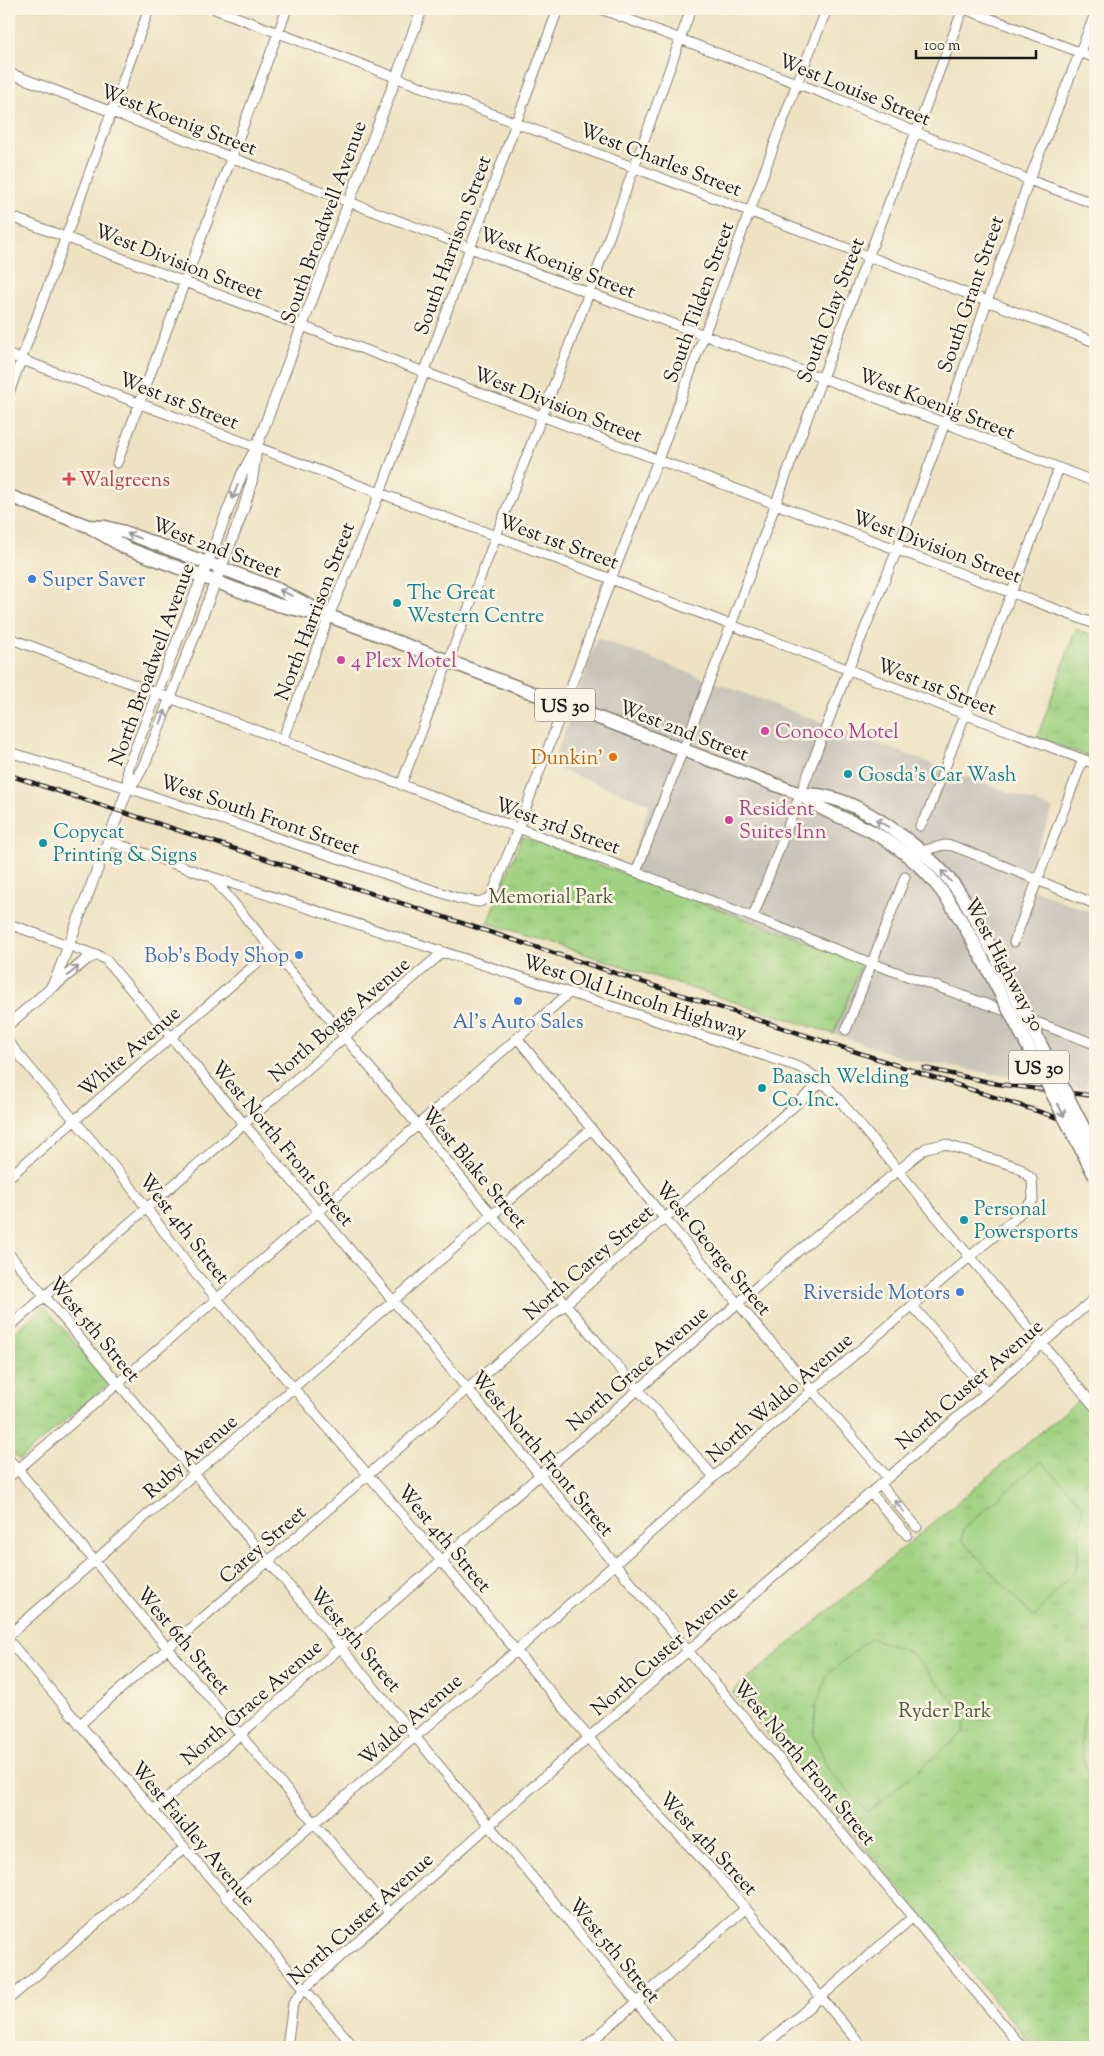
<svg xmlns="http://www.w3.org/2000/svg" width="1104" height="2056" viewBox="0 0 1104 2056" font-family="'Sorts Mill Goudy',serif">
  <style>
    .industrial { fill: #c8c4b8 }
    .grass { fill: url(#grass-tufts); stroke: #5e774f }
    .pitch { fill: #a0d282; stroke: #5e774f }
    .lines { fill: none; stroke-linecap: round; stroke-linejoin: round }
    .minor-casing { stroke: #857f6f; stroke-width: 11 }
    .major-casing { stroke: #857f6f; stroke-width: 12 }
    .highway-casing { stroke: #857f6f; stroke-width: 15 }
    .minor { stroke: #fff; stroke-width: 9 }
    .major { stroke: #fff; stroke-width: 10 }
    .highway { stroke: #fff; stroke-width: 12 }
    .rail-casing { stroke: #1c1c1c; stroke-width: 4.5 }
    .rail { stroke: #fcf5e5; stroke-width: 2.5; stroke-dasharray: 8; stroke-linecap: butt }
    .highway-bridge-casing { stroke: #857f6f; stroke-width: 15; stroke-linecap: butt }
    .highway-bridge { stroke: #fff; stroke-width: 12 }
    .oneway { stroke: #999 }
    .health-dot { fill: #e0444e; stroke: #fcf5e5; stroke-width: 2 }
    .shop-dot { fill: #3f7fe0; stroke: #fcf5e5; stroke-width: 2 }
    .culture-dot { fill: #0f9aa8; stroke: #fcf5e5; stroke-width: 2 }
    .hotel-dot { fill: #d1479c; stroke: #fcf5e5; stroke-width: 2 }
    .food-dot { fill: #e8710a; stroke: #fcf5e5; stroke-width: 2 }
    .labels { text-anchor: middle; stroke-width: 5; stroke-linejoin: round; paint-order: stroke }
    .shield { fill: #fcf5e5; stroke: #5f5d58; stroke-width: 1 }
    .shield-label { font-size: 19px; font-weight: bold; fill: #1c1c1c }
    .street-label { font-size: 20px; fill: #1c1c1c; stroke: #fcf5e5 }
    .health-label { font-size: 20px; fill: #be3a42; stroke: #fcf5e5; text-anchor: start }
    .shop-label { font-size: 20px; fill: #366cbe; stroke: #fcf5e5; text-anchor: end }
    .culture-label { font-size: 20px; fill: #0d838f; stroke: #fcf5e5; text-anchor: start }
    .hotel-label { font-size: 20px; fill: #b23c85; stroke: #fcf5e5; text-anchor: start }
    .food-label { font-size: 20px; fill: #c56008; stroke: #fcf5e5; text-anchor: end }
    .park-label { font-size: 20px; fill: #4a5c40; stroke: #fcf5e5 }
  </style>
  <defs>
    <pattern id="grass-tufts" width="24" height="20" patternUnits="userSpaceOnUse" patternTransform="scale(1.25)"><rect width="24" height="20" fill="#a0d282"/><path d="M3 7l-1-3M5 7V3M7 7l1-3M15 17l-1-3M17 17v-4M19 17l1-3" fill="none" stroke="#89b470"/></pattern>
  </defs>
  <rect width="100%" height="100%" fill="#fcf5e5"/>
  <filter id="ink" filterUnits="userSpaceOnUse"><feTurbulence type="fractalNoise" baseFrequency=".02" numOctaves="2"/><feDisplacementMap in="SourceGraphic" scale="10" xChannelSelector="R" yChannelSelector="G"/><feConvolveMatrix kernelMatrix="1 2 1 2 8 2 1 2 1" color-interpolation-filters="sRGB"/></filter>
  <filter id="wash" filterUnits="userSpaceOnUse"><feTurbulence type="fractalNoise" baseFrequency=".0096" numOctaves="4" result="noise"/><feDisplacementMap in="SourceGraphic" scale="20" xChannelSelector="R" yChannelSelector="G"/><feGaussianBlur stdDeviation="1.12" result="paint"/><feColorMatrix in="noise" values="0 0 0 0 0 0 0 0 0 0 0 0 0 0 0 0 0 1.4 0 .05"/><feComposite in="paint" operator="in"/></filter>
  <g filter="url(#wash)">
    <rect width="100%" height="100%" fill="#eee2c2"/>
    <!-- industrial -->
    <path class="industrial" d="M597 638 1053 809 1022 885 1095 914V1057L1085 1089 909 1060 834 1034 862 962 626 875 650 804 551 766 570 719Z"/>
    <!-- grass -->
    <path class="grass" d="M1076 629 1095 636V759L1037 738Z
      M522 836 862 962 834 1034 488 923Z
      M44 1306 109 1383 19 1460 9 1448V1337Z
      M1079 1400 1095 1419V2047H1034L732 1692Z"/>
    <!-- pitch -->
    <path class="pitch" d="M1041 1461 1083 1505 1076 1569 1034 1618 962 1540 963 1529Z
      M871 1638 912 1653 966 1716 964 1732 868 1812 829 1770 814 1735 816 1706 828 1674Z
      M1095 1694V1786C1077 1759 1077 1722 1095 1694Z"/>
  </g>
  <g filter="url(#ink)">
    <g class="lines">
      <defs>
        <path id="minor" d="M215 9 1095 342
          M601 9 833 97 1029 180 1095 204
          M965 9 1095 58
          M9 73 589 293 945 423 1095 482
          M9 216 1095 624
          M9 355 611 579 1095 764
          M9 393 149 9
          M117 463 287 9
          M9 638 636 872 871 963 1011 1013
          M282 741 329 616 380 493 558 9
          M9 752 128 788 460 899 479 902 491 897 518 829 611 579 658 460 797 83 827 9
          M401 785 589 293 691 9
          M920 826 928 812 1059 468
          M109 841 212 877 799 1067C813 1074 825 1083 836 1096L1095 1407
          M921 851 944 845 953 846C1001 864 1048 885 1095 904
          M636 872 731 625 822 378 963 9
          M212 877 603 1349 714 1477
          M753 917 848 670 897 550 945 423 1029 180 1095 14
          M9 924 101 957 106 960 1022 2047
          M1014 942 1083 759
          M1025 1018 1095 1044
          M846 1030 905 877
          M517 1038 665 1219 888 1478
          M9 1043 127 1182 194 1272 406 1519 615 1769 718 1876 863 2047
          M9 1177 272 950
          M9 1254 306 1606 674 2047
          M912 1305 987 1392
          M9 1327 443 952
          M9 1459 390 1913
          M9 1477 318 1212 569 993
          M880 1484 917 1527
          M871 1493 907 1535
          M9 1635 591 1129
          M9 1641 354 2047
          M79 1725 822 1082
          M152 1811 797 1252 926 1148 944 1144 1018 1167 1032 1179 1033 1200 1013 1220 813 1390 516 1651 226 1898
          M9 1999 184 1848
          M287 2047 293 2003 304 1989 589 1737 1095 1298
          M585 2047 746 1908
          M763 2047 913 1917"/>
        <path id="major" d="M128 788V768L242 474 256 448 422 9
          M53 987 87 959 97 955
          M9 1024 50 989 57 976 128 788 137 778 145 763 243 511 252 480 256 452"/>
        <path id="highway" d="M9 496 88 526 126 548 278 605 316 614
          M88 526 105 527 124 532 277 589 329 616 800 794C808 795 816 794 823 796 868 804 933 855 959 892 974 914 986 938 998 962
          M800 794C822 812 846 818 871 831 929 863 952 901 982 958"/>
      </defs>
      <!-- minor casing -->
      <use href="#minor" class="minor-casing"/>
      <!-- major casing -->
      <use href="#major" class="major-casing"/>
      <!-- highway casing -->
      <use href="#highway" class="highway-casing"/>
      <!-- minor -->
      <use href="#minor" class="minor"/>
      <!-- major -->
      <use href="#major" class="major"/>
      <!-- highway -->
      <use href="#highway" class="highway"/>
      <defs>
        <path id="rail" d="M9 775 1095 1130
          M924 1068 998 1084 1095 1096"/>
      </defs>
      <!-- rail casing -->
      <use href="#rail" class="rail-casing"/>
      <!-- rail -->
      <use href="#rail" class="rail"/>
      <defs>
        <path id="highway-bridge" d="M982 958 1095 1176
          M998 962 1095 1150"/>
      </defs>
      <!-- highway-bridge casing -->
      <use href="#highway-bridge" class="highway-bridge-casing"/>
      <!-- highway-bridge -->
      <use href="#highway-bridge" class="highway-bridge"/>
    </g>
    <!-- one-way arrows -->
    <defs><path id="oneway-shaft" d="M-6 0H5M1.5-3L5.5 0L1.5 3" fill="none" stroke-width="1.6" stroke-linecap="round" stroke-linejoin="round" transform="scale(1.25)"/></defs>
    <g class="oneway">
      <use href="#oneway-shaft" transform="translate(235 492) rotate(111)"/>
      <use href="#oneway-shaft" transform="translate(134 536) rotate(-160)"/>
      <use href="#oneway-shaft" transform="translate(286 593) rotate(-155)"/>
      <use href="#oneway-shaft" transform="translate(163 717) rotate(-69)"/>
      <use href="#oneway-shaft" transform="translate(882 823) rotate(-149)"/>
      <use href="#oneway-shaft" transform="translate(946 876) rotate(-131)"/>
      <use href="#oneway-shaft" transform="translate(73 971) rotate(-41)"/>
      <use href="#oneway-shaft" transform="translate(1061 1110) rotate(63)"/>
      <use href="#oneway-shaft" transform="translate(899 1506) rotate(-131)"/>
    </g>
  </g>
  <!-- markers -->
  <path class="health-dot" d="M66.5 471.5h5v5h5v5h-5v5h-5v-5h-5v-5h5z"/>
  <g class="shop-dot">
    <circle cx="32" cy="579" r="5"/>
    <circle cx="299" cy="955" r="5"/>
    <circle cx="518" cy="1001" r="5"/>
    <circle cx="960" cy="1292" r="5"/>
  </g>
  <g class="culture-dot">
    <circle cx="397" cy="603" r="5"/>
    <circle cx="848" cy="774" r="5"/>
    <circle cx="43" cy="843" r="5"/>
    <circle cx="762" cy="1088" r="5"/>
    <circle cx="964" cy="1220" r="5"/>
  </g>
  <g class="hotel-dot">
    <circle cx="341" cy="660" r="5"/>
    <circle cx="765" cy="731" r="5"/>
    <circle cx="729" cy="820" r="5"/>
  </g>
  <circle class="food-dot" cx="613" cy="757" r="5"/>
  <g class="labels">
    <!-- shield labels -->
    <g class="shield">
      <rect x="535" y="688.5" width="60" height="33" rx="4"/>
      <rect x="1009" y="1050.5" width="60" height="33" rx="4"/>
    </g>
    <g class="shield-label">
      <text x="565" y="712">US 30</text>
      <text x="1039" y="1074">US 30</text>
    </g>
    <!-- street labels -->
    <g class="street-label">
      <text transform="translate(855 89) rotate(22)" y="7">West Louise Street</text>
      <text transform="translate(179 119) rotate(21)" y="7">West Koenig Street</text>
      <text transform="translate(661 159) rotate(21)" y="7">West Charles Street</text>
      <text transform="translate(323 222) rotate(-70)" y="7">South Broadwell Avenue</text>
      <text transform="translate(452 245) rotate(-70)" y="7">South Harrison Street</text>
      <text transform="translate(179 261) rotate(21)" y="7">West Division Street</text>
      <text transform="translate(558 262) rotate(21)" y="7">West Koenig Street</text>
      <text transform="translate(970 294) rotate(-71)" y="7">South Grant Street</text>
      <text transform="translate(698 302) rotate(-70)" y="7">South Tilden Street</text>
      <text transform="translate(830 310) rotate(-69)" y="7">South Clay Street</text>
      <text transform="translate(179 400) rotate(21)" y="7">West 1st Street</text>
      <text transform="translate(937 403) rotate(21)" y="7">West Koenig Street</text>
      <text transform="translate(558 404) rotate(21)" y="7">West Division Street</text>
      <text transform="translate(559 541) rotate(20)" y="7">West 1st Street</text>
      <text transform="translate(937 546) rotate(20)" y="7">West Division Street</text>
      <text transform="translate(217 547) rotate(21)" y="7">West 2nd Street</text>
      <text transform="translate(314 611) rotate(-69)" y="7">North Harrison Street</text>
      <text transform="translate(151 664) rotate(-70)" y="7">North Broadwell Avenue</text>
      <text transform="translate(937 686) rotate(21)" y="7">West 1st Street</text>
      <text transform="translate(684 730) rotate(21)" y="7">West 2nd Street</text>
      <text transform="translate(260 814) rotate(19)" y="7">West South Front Street</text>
      <text transform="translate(558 825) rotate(20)" y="7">West 3rd Street</text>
      <text transform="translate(1005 964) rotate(62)" y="7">West Highway 30</text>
      <text transform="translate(635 996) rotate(18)" y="7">West Old Lincoln Highway</text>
      <text transform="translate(339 1019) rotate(-41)" y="7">North Boggs Avenue</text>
      <text transform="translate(129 1051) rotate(-41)" y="7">White Avenue</text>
      <text transform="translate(283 1143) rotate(50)" y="7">West North Front Street</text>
      <text transform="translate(475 1167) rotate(50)" y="7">West Blake Street</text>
      <text transform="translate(185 1228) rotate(52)" y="7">West 4th Street</text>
      <text transform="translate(714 1248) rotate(50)" y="7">West George Street</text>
      <text transform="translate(588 1262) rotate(-41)" y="7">North Carey Street</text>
      <text transform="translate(95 1329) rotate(50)" y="7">West 5th Street</text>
      <text transform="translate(637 1368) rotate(-41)" y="7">North Grace Avenue</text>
      <text transform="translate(969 1384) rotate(-41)" y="7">North Custer Avenue</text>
      <text transform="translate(779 1397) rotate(-41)" y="7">North Waldo Avenue</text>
      <text transform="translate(543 1453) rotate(50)" y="7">West North Front Street</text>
      <text transform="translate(190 1456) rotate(-41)" y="7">Ruby Avenue</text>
      <text transform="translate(445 1538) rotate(50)" y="7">West 4th Street</text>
      <text transform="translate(262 1544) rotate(-41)" y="7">Carey Street</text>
      <text transform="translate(356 1639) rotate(50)" y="7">West 5th Street</text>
      <text transform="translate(184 1640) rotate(50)" y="7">West 6th Street</text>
      <text transform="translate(664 1650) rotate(-41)" y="7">North Custer Avenue</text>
      <text transform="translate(251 1702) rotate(-41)" y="7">North Grace Avenue</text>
      <text transform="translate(410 1719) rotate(-41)" y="7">Waldo Avenue</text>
      <text transform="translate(805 1762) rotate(50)" y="7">West North Front Street</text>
      <text transform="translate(194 1833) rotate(50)" y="7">West Faidley Avenue</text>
      <text transform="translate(709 1843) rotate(47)" y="7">West 4th Street</text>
      <text transform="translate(360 1918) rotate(-42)" y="7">North Custer Avenue</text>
      <text transform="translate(615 1950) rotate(50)" y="7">West 5th Street</text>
    </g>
    <!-- health labels -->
    <g class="health-label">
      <text x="79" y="486">Walgreens</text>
    </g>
    <!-- shop labels -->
    <g class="shop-label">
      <text x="42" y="586" text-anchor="start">Super Saver</text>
      <text x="289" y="962">Bob's Body Shop</text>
      <text x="518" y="1028" text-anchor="middle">Al's Auto Sales</text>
      <text x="950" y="1299">Riverside Motors</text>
    </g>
    <!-- culture labels -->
    <g class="culture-label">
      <text x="407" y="599">The Great<tspan x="407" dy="23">Western Centre</tspan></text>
      <text x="858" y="781">Gosda's Car Wash</text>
      <text x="53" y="838">Copycat<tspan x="53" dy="23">Printing &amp; Signs</tspan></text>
      <text x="772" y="1083">Baasch Welding<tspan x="772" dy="23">Co. Inc.</tspan></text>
      <text x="974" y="1215">Personal<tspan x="974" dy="23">Powersports</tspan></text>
    </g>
    <!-- hotel labels -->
    <g class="hotel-label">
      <text x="351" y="667">4 Plex Motel</text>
      <text x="775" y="738">Conoco Motel</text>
      <text x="739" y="815">Resident<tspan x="739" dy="23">Suites Inn</tspan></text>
    </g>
    <!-- food labels -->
    <g class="food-label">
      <text x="603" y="764">Dunkin'</text>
    </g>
    <!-- park labels -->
    <g class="park-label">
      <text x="551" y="903">Memorial Park</text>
      <text x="945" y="1717">Ryder Park</text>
    </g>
  </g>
  <!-- margin -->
  <rect width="1104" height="2056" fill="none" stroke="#fcf5e5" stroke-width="30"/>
  <!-- scale -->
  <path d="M916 50v8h120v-8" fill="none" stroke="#1c1c1c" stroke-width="2.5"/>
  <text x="924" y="50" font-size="15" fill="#1c1c1c" stroke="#fcf5e5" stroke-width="4" paint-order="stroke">100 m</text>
</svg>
